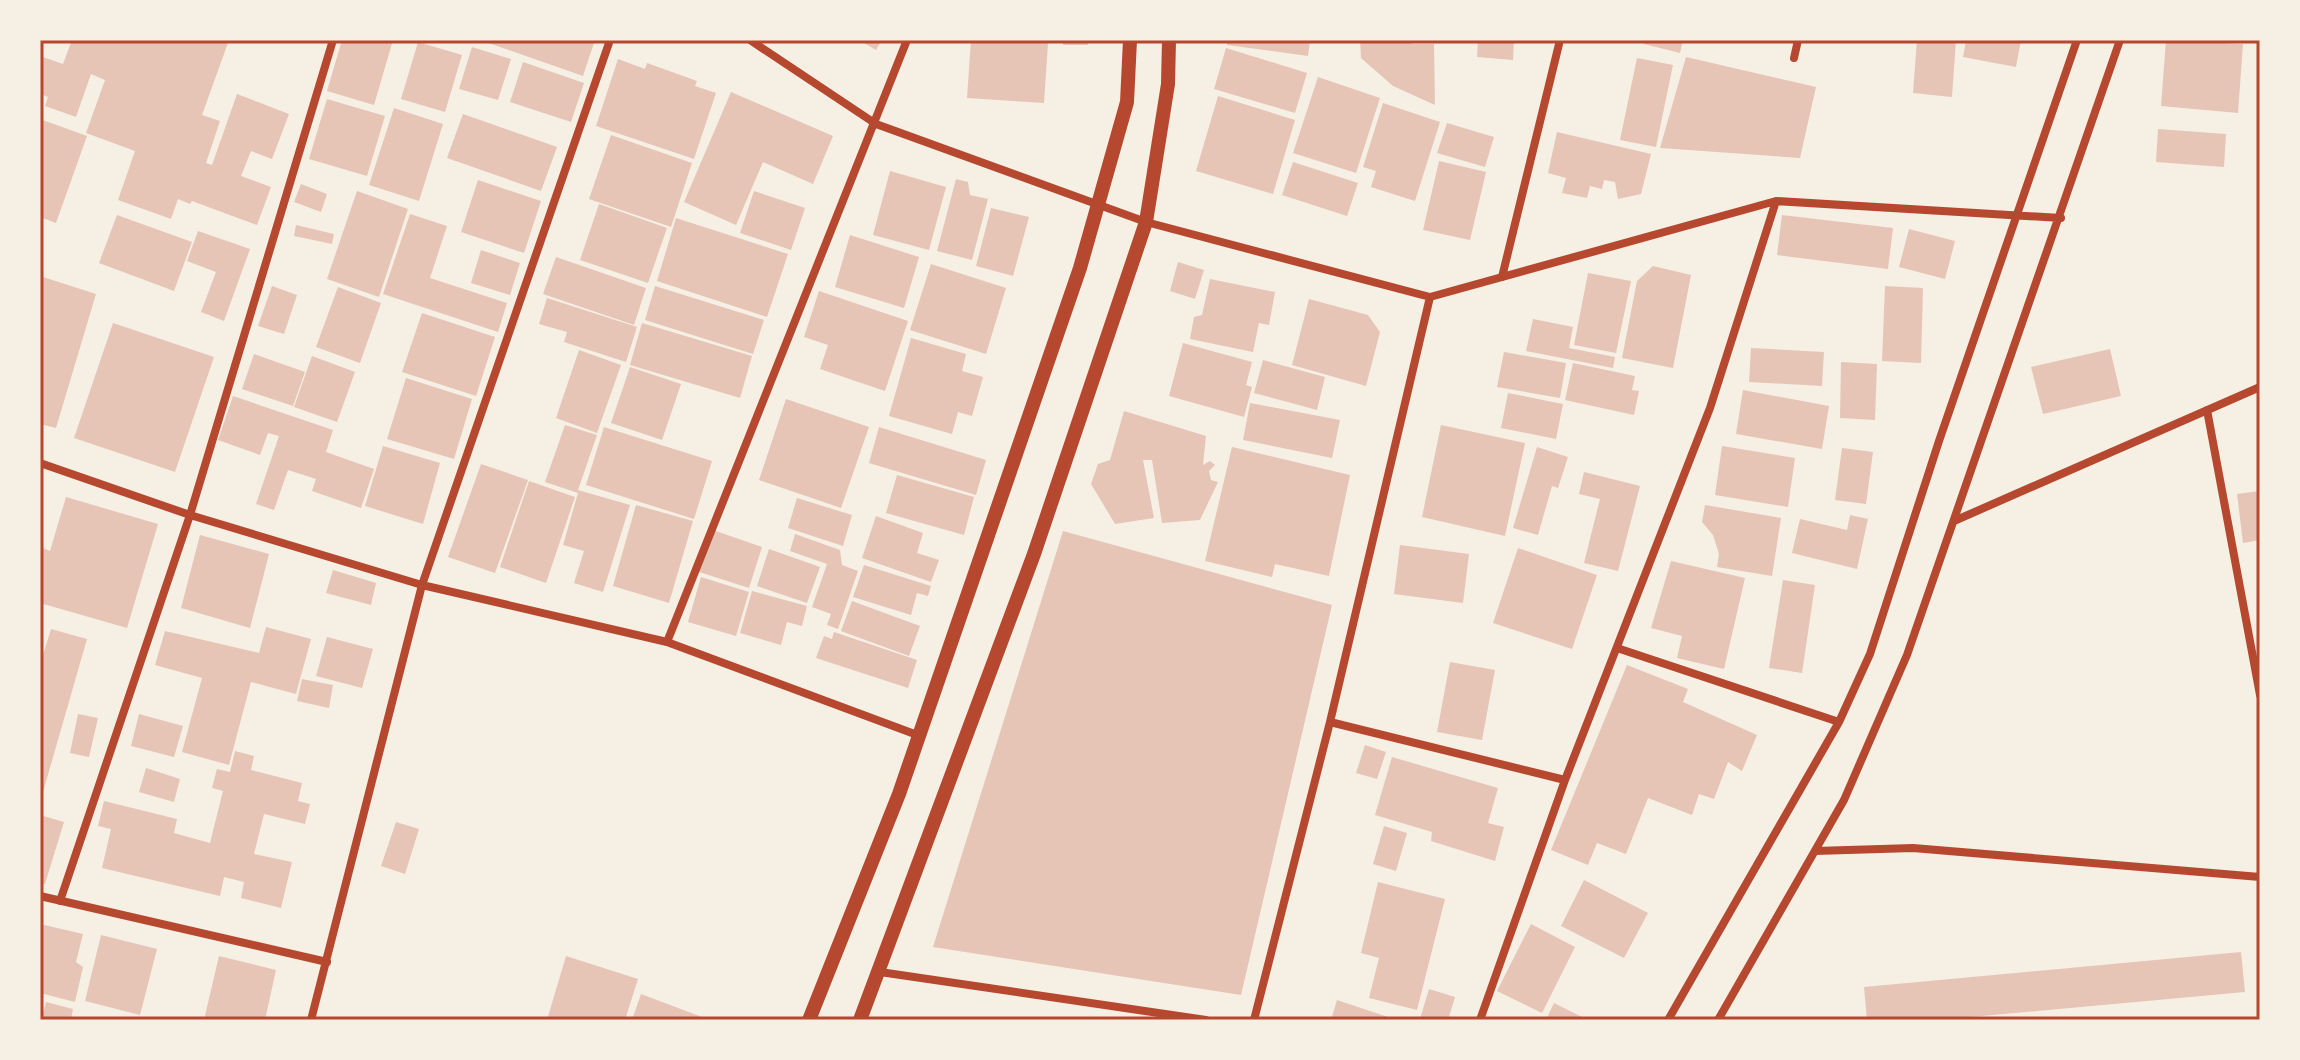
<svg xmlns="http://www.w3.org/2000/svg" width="2300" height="1060" viewBox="0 0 2300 1060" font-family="'Source Sans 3',sans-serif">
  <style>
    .building { fill: #e6c5b7 }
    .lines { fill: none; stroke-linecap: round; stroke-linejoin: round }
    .minor { stroke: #b5482f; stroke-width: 8 }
    .tertiary { stroke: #b5482f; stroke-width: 14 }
    .neatline { fill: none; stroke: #b5482f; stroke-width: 3 }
  </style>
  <rect width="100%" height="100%" fill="#f6efe4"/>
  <!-- building -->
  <path class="building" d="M72 40H229L202 115 220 121 206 163 212 165 237 94 289 114 272 159 251 151 241 176 271 187 257 225 192 201 190 204 178 199 171 219 118 200 135 151 86 133 105 80 91 74 76 117 45 106 48 97 40 94V56L63 64Z
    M342 40H393L374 105 327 91Z
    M480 40H595L583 76Z
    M859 40H882L876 50Z
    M971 40 1048 43 1044 103 967 98Z
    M1063 40H1088V45H1063Z
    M1227 40H1310L1308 56 1227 45Z
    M1360 40H1412V44H1434L1435 105 1393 86 1361 58Z
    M1478 40H1514L1513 60 1477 57Z
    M1645 40H1683L1680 53 1644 44Z
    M1917 40H1956L1952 97 1913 93Z
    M1966 40H2021L2016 67 1963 57Z
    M2166 40 2243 44 2238 113 2161 106Z
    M418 42 462 55 445 112 401 99Z
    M472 47 511 59 498 100 459 89Z
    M1226 48 1307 73 1295 113 1214 89Z
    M1686 57 1816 87 1800 158 1660 148Z
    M1637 58 1673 65 1656 147 1620 140Z
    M618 59 645 69 647 63 697 81 695 86 716 93 694 159 596 126Z
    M523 62 584 83 571 122 510 102Z
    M1318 77 1380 98 1356 173 1293 153Z
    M731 92 833 136 813 184 763 162 736 225 684 202Z
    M1218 96 1295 120 1273 194 1196 171Z
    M327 99 385 116 367 176 309 159Z
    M1383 103 1440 122 1415 201 1371 187 1376 171 1363 167Z
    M394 108 443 124 419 201 369 185Z
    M463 114 557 147 541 191 447 158Z
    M40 119 87 136 56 223 40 217Z
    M1447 123 1494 137 1485 167 1437 153Z
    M2158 129 2226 134 2224 167 2156 162Z
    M1557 132 1651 154 1641 194 1618 199 1615 182 1604 180 1602 189 1590 186 1587 198 1562 193 1566 178 1548 173Z
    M611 135 692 163 671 227 589 199Z
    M1439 161 1486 172 1470 240 1423 230Z
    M1293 162 1358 183 1347 216 1282 195Z
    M890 171 946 187 929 250 873 235Z
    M956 179 968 182 970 195 988 199 972 260 937 251Z
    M478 180 541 201 524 253 461 232Z
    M301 184 327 194 321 212 294 202Z
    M357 191 408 209 379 297 327 279Z
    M754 191 805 208 791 250 740 233Z
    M599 204 667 228 648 283 580 260Z
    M991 208 1029 217 1013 276 976 266Z
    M410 214 447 226 430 278 507 303 498 332 383 294Z
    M117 215 192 242 174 291 99 263Z
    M1782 215 1893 228 1888 269 1777 255Z
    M676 218 788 254 767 317 657 281Z
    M296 225 334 234 332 244 294 236Z
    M1909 229 1955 241 1945 279 1899 267Z
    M198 231 250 249 224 321 201 312 216 272 187 261Z
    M850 235 919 257 904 308 835 287Z
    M481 250 520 263 510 295 471 283Z
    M556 257 646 288 634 325 543 294Z
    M1178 262 1204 270 1195 299 1170 291Z
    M931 264 1006 288 986 354 910 330Z
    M1653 266 1691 275 1673 368 1622 358 1637 281Z
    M1588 273 1631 281 1616 353 1574 345Z
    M40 276 96 294 56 428 40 424Z
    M1210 279 1275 292 1269 325 1259 323 1253 352 1190 339 1194 317 1202 315Z
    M272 286 297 295 284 334 258 326Z
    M655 286 764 320 753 354 645 320Z
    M1885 286 1923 288 1921 363 1882 361Z
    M338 287 381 303 360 363 316 347Z
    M819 291 908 321 885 391 820 369 828 345 804 337Z
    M547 298 637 327 626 362 564 342 567 332 539 324Z
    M1309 299 1368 315 1380 332 1366 386 1292 365Z
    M422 313 495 337 476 396 402 372Z
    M1533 319 1573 327 1569 348 1615 357 1613 368 1526 351Z
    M113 323 214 357 175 472 74 438Z
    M642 323 752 356 740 398 630 365Z
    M911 338 966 354 962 371 983 377 972 416 958 412 952 434 889 416Z
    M1183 343 1252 362 1246 385 1252 387 1244 417 1169 396Z
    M1751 348 1824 352 1822 386 1749 382Z
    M2110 349 2121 396 2043 414 2031 367Z
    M579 350 621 365 597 433 556 418Z
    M1504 352 1566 363 1560 398 1497 387Z
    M254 354 305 372 293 406 242 389Z
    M312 356 355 372 337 422 294 407Z
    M1263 360 1325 377 1317 410 1254 393Z
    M1841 362 1877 364 1875 420 1840 418Z
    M1573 363 1635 376 1632 390 1639 391 1634 415 1565 400Z
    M630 367 681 384 662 440 611 423Z
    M406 378 472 399 454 459 387 439Z
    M1743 390 1829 406 1822 449 1736 434Z
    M1508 393 1563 404 1556 439 1501 428Z
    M233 396 333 430 326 452 374 469 361 508 312 491 316 479 288 470 274 510 256 504 279 436 268 433 260 455 218 440Z
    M786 399 869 427 841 508 759 480Z
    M1250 403 1340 420 1332 458 1243 440Z
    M1124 411 1206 436 1203 465 1210 461 1215 465 1209 471 1211 480 1218 482 1200 520 1162 523 1152 460H1143L1154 518 1115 524 1091 484 1098 464 1110 460Z
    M565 425 597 435 578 490 630 505 603 592 574 583 584 551 563 545 578 493 545 482Z
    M1441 425 1525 443 1505 536 1422 517Z
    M604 427 712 461 694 519 586 485Z
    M879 427 986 460 976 495 869 463Z
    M383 446 440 463 423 524 365 506Z
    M1722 446 1795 458 1788 507 1715 495Z
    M1232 447 1350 475 1329 576 1275 564 1272 577 1205 561Z
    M1537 447 1568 457 1558 488 1552 486 1538 535 1513 528Z
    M1842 448 1873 452 1866 504 1835 500Z
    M481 464 528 480 495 573 448 557Z
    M1584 472 1640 486 1618 571 1584 563 1600 499 1579 494Z
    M897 475 974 497 964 535 886 513Z
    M529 481 575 497 546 583 500 567Z
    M2260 491V540L2243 543 2237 494Z
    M66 497 158 524 127 628 40 603V547L50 551Z
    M797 498 852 515 843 546 788 528Z
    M636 505 693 521 669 603 613 586Z
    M1705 505 1781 518 1772 576 1717 567 1719 554 1713 535 1702 522Z
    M1850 515 1868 519 1857 569 1792 553 1800 519 1847 530Z
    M876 516 923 533 917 553 939 560 931 582 862 558Z
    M710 529 762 547 749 588 696 571Z
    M1063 531 1332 605 1241 995 933 947Z
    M795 534 840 550 842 565 858 571 838 629 827 625 831 614 812 607 827 564 790 551Z
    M200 535 269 554 250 628 181 608Z
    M1400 545 1469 554 1463 603 1394 594Z
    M1518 548 1597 575 1572 649 1493 623Z
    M769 549 820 567 807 603 757 586Z
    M1671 561 1745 578 1724 669 1677 658 1682 636 1651 628Z
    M864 565 931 586 928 596 917 593 911 615 853 597Z
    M333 570 376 583 371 605 326 593Z
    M701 577 749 592 736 636 688 622Z
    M1783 580 1815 585 1802 673 1769 668Z
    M752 591 807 606 802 626 787 622 781 645 740 633Z
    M852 601 920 626 909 656 841 631Z
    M266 627 311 639 296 694 251 682 229 765 182 752 202 678 155 665 165 631 259 653Z
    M51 629 87 639 41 799 40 665Z
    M834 632 917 660 908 688 816 658 824 636 832 639Z
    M327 637 373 649 362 688 316 676Z
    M1450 662 1495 670 1482 740 1437 732Z
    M1627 665 1688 689 1683 702 1757 735 1742 771 1728 762 1714 799 1699 794 1692 815 1648 798 1626 854 1597 843 1588 865 1551 850Z
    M302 679 333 685 329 708 297 701Z
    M78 714 98 718 89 757 70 753Z
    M139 714 183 726 174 757 131 746Z
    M1365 745 1386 752 1377 779 1356 773Z
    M235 751 254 756 251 770 302 783 298 801 310 804 305 824 264 814 254 854 292 862 281 908 241 898 244 882 224 877 220 896 102 868 111 829 98 826 104 801 177 819 174 833 210 843 223 791 212 788 217 769 230 772Z
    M1392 757 1498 788 1488 823 1504 827 1495 861 1431 841 1432 832 1375 815Z
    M146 768 180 779 174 802 139 792Z
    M40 815 64 822 45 884 40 883Z
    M396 822 419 829 405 874 381 866Z
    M1384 826 1407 833 1396 871 1373 864Z
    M1584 880 1648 913 1624 958 1561 926Z
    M1378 882 1445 899 1417 1010 1369 998 1379 958 1361 953Z
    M40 924 83 934 76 962 83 967 75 1002 40 993Z
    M1531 924 1575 947 1542 1013 1497 991Z
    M101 935 157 949 140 1015 85 1001Z
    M2241 952 2245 992 1938 1020H1867L1864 987Z
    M219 956 276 970 265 1020H204Z
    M566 956 638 979 625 1020H547Z
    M1429 989 1455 997 1448 1020 1420 1019Z
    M641 994 710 1020H632Z
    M1337 1000 1394 1019V1020H1331Z
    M46 1002 73 1009 71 1020H41Z
    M1554 1003 1588 1020H1546Z"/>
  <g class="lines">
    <!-- minor -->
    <path class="minor" d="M750 40 876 124 1146 222 1430 297 1776 201 2061 218
      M1794 58 1798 40
      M1502 277 1560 40
      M2207 410 2260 695
      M40 463 190 515 422 585 667 642 920 736
      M1954 521 2260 387
      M667 642 907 40
      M1617 648 1839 722
      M1330 722 1565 780
      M1815 851 1913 848 2260 877
      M40 896 327 962
      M60 901 190 515 333 40
      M880 972 1206 1020
      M311 1020 422 585 610 40
      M1254 1020 1330 722 1430 297
      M1480 1020 1565 780 1710 408 1776 201
      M1668 1020 1839 722 1870 654 1939 441 2077 40
      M1718 1020 1844 800 1907 655 2120 40"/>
    <!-- tertiary -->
    <path class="tertiary" d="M809 1020 899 794 1080 268 1127 102 1130 40
      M860 1020 1034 554 1146 222 1168 84 1169 40"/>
  </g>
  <!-- border -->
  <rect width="2300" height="1060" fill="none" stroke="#f6efe4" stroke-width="84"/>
  <rect x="42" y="42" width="2216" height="976" class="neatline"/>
</svg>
